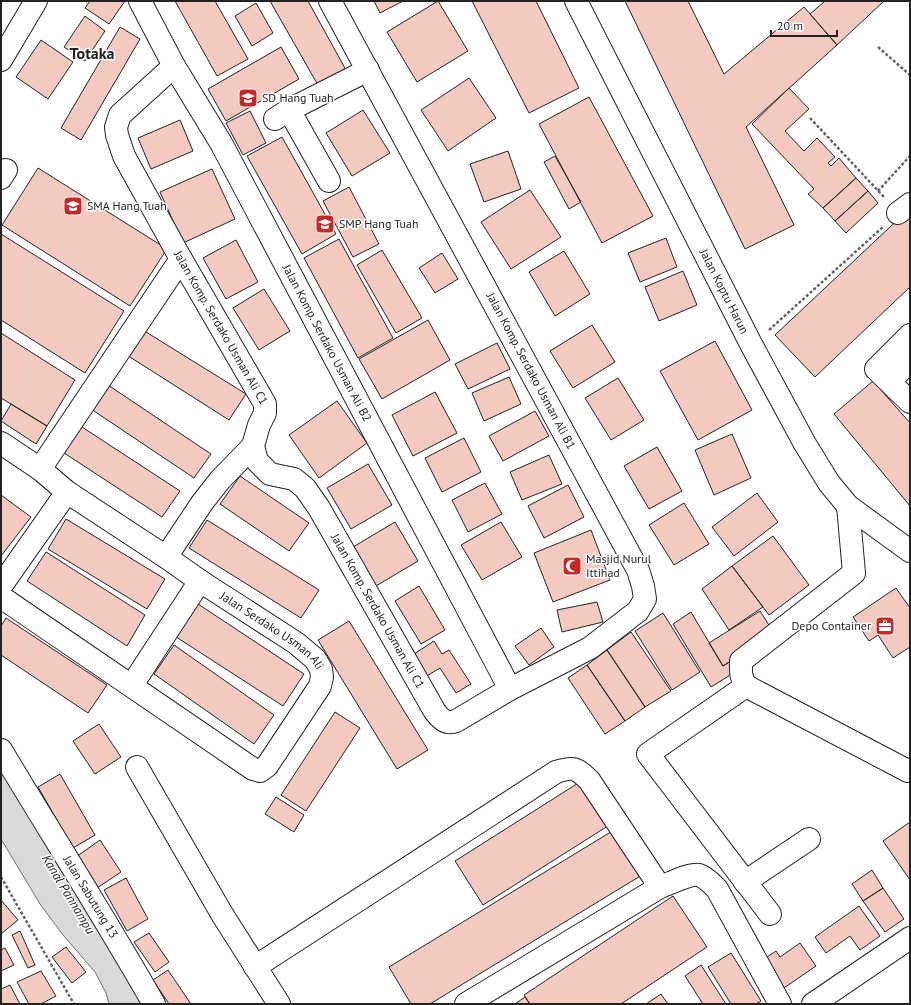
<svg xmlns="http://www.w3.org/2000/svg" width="911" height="1005" viewBox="0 0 911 1005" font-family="'PT Sans',sans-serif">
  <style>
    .water { fill: #d9d9d9; stroke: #6f6f6f }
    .building { fill: #f3c9c0; stroke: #222 }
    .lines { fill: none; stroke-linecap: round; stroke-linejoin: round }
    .minor-casing { stroke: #222; stroke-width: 24 }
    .path { stroke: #646464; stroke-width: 2.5; stroke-dasharray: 3 2; stroke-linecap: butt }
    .minor { stroke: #fff; stroke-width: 22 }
    .labels { text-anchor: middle; stroke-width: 3; stroke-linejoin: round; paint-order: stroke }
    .poi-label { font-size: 12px; fill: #222; stroke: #fff; text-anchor: start }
    .street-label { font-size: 12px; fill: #222; stroke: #fff }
    .water-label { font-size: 13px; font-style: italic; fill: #222; stroke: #fff }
    .district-label { font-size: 16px; font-weight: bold; fill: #222; stroke: #fff }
  </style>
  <rect width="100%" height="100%" fill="#fff"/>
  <!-- water -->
  <path class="water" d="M1 764 150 1004H109L106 993 95 972 63 935 40 904 1 839Z"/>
  <!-- building -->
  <path class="building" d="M90 1H125L109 24 85 8Z
    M175 1H215L248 59 217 76Z
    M270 1H308L346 70 319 87Z
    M374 1H403L380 13Z
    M438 1 468 51 417 82 387 32Z
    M472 1H536L579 88 529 113Z
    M625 1H688L724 74 804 7 837 45 746 127 794 225 745 249Z
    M825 1H884L837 45 810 14Z
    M256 3 273 33 252 46 235 16Z
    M85 16 105 31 85 61 64 47Z
    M120 27 140 39 81 140 61 128Z
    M41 40 73 62 48 99 16 77Z
    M281 47 299 79 226 121 208 89Z
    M469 78 496 118 448 151 421 110Z
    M789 88 809 109 785 131 804 151 817 138 835 157 828 163 831 166 839 158 856 178 823 208 808 194 814 189 752 124Z
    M589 97 653 216 602 243 539 124Z
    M363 110 390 153 352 176 326 133Z
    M250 111 266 143 243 155 226 123Z
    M180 120 193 151 151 169 138 138Z
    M282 137 336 234 302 254 247 156Z
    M508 151 521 189 484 202 470 164Z
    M555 156 581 202 569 209 544 162Z
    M38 168 167 249 130 306 2 225Z
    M212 169 235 219 183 243 160 192Z
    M856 178 868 191 835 221 823 208Z
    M349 187 379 244 353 257 323 201Z
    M530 190 561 237 511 269 481 222Z
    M868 191 878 203 846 233 835 221Z
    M907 211 910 214V287L815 377 775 335Z
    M1 234 124 311 85 373 1 320Z
    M666 238 677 267 640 282 628 253Z
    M339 239 393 338 358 358 304 258Z
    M236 240 258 282 226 299 203 258Z
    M382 250 422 318 396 333 357 265Z
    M564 251 590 294 555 316 529 272Z
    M442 253 458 279 435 293 419 268Z
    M683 271 697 305 659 321 645 287Z
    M264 289 290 331 259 350 233 308Z
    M428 320 450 360 382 399 359 359Z
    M592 325 615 362 573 388 550 351Z
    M138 327 246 394 229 420 122 352Z
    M1 333 75 380 47 426 1 398Z
    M715 341 752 410 698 440 660 371Z
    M497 343 510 369 468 389 455 364Z
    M509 377 521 404 484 421 472 393Z
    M618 378 644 420 611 440 585 398Z
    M873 381 910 423V506L834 414Z
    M108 385 211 454 194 478 91 409Z
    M435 392 457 433 413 456 392 415Z
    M337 401 367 443 319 478 289 435Z
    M11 404 47 426 36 444 1 421Z
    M535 411 549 436 503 461 489 436Z
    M79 425 180 491 162 517 61 451Z
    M732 434 751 478 714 495 695 450Z
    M464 438 481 472 442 492 425 458Z
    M657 447 682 491 649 509 624 466Z
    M549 455 562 484 522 500 510 472Z
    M368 464 392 505 351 529 327 488Z
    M240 476 309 523 289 551 220 504Z
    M485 483 502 514 468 532 452 500Z
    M568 485 584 517 544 538 528 506Z
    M757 493 778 522 734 556 712 527Z
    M1 495 31 517 1 556Z
    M684 503 709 544 674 565 649 525Z
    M66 519 165 579 147 609 48 549Z
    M207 520 319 590 301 618 189 548Z
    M395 522 418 561 376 586 353 547Z
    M501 522 522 557 482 580 461 545Z
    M591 530 610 580 553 602 534 553Z
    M773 536 809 585 769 615 732 566Z
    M46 552 145 615 127 646 27 581Z
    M732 566 763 607 729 630 702 589Z
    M419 586 445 630 421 644 395 601Z
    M896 588 910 608V647L893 658 878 635 869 641 853 617Z
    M195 602 304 674 283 706 173 635Z
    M597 602 603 622 562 632 557 610Z
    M760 611 774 633 723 666 709 643Z
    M691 612 723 666 734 659 740 669 711 687 673 624Z
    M663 613 700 672 672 690 635 631Z
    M6 618 107 685 88 713 1 655V626Z
    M349 621 428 750 397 769 318 640Z
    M541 628 554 647 529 665 515 646Z
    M631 632 671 691 645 707 607 650Z
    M434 641 442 654 449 650 471 684 456 693 440 668 425 677 411 656Z
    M174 645 274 715 254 744 154 674Z
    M607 650 645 707 625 721 587 665Z
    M587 665 625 721 605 734 568 678Z
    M335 712 360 728 306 811 281 795Z
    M99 724 121 757 95 774 73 741Z
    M60 774 95 835 73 848 38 787Z
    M583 780 611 824 483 905 455 861Z
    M276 797 304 815 294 832 265 814Z
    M910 822V880L883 841Z
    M614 830 642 875 430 1004H411L389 967Z
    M100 840 121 872 97 888 76 857Z
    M872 870 883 888 863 901 852 884Z
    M126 878 148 919 127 931 104 890Z
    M883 888 904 919 885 932 863 901Z
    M673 896 707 947 621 1004H530L524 995Z
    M1 900 18 920 1 934Z
    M859 906 880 936 860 950 850 936 826 953 815 937Z
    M20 931 35 965 28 968 12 935Z
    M149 933 169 962 155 972 134 942Z
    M800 943 816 966 781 990 761 961 776 951 780 957Z
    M66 947 86 972 72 983 52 957Z
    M5 948 14 965 1 971V950Z
    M731 953 761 1001 756 1004H731L708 967Z
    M701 965 726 1004H703L685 976Z
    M168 970 191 1004H169L153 980Z
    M41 971 56 996 41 1004H29L17 982Z
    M10 985 20 1004H1V989Z
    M661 994 668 1004H646Z
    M525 997 530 1004H515Z"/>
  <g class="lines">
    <defs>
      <g id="minor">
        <path id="s1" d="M140 1 174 66 221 143 510 689"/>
        <path id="s2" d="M576 1 752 346 805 444 829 483 848 506 910 551"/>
        <path d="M1 60 36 1"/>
        <path id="s3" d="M174 66 120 115 116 127 117 135 124 156 181 259 265 404V413L259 425 253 446 257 461 270 474 294 479 305 488 319 508 434 710C440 719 446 725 456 721L510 689 590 648 638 611 645 599 643 586 638 570 330 1"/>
        <path d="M289 110 329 181"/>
        <path d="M275 119 289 110 368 70"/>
        <path d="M1 178 6 170"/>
        <path d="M898 213 910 204"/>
        <path d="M910 335 876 369 910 402"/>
        <path d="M890 381 910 361"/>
        <path id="s4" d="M1 443 40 469 67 492 166 557 200 581 296 643 315 659 321 669 322 677 320 686 267 766 260 771 253 769 1 597"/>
        <path d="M40 469 181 259"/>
        <path d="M166 557 202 503 220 480 253 446"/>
        <path d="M1 586 67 492"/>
        <path d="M132 685 200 581"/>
        <path d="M746 686C740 677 741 671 741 661L854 573 848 506"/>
        <path id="s5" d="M1 750C52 835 105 918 154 1004"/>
        <path d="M137 767 222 914 279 1004"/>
        <path d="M745 882 809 839"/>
        <path d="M770 914 648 754 746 686 908 771 910 770"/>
        <path d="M255 967 556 772C574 766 576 768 589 780L660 887"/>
        <path d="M466 1004 660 887C669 884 690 873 699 875 707 878 712 884 717 889L780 1004"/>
        <path d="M813 1004 910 938"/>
      </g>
    </defs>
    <!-- minor casing -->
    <use href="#minor" class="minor-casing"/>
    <!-- path -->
    <path class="path" d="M878 47 910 75
      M810 118 884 197
      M878 191 910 156
      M769 330 883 227
      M1 877 74 1004"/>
    <!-- minor -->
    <use href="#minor" class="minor"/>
  </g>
  <!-- icons -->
  <defs>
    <symbol id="school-square" viewBox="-11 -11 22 22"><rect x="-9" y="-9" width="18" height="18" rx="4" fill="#c62828" stroke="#fff"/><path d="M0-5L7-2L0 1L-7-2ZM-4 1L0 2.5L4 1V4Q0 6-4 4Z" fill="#fff"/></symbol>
    <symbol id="mosque-square" viewBox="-11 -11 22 22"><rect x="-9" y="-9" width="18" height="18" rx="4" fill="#c62828" stroke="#fff"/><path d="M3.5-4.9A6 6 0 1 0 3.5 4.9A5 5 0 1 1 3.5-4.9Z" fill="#fff"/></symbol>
    <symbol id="office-square" viewBox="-11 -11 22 22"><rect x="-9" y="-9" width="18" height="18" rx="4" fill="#c62828" stroke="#fff"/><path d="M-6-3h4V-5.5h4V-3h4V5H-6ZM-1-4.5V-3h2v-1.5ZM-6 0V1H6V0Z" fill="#fff"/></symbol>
  </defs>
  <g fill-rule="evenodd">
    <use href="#school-square" x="237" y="87" width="22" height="22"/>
    <use href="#school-square" x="62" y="195" width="22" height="22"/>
    <use href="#school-square" x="314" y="213" width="22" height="22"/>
    <use href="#mosque-square" x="561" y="555" width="22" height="22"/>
    <use href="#office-square" x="874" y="615" width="22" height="22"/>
  </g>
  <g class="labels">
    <!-- poi labels -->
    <g class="poi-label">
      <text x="262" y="102">SD Hang Tuah</text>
      <text x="87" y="210">SMA Hang Tuah</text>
      <text x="339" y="228">SMP Hang Tuah</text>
      <text x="586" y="563">Masjid Nurul<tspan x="586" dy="14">Ittihad</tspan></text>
      <text x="871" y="630" text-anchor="end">Depo Container</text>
    </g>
    <!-- street labels -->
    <g class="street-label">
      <text dy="4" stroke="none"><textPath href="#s2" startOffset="326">Jalan Koptu Harun</textPath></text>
      <text dy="4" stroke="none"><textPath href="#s3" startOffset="313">Jalan Komp. Serdako Usman Ali C1</textPath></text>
      <text dy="4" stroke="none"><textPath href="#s1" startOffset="390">Jalan Komp. Serdako Usman Ali B2</textPath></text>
      <text transform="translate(531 371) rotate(62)" y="4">Jalan Komp. Serdako Usman Ali B1</text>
      <text dy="4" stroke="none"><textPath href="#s3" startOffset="661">Jalan Komp. Serdako Usman Ali C1</textPath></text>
      <text dy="4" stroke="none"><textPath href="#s4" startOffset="330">Jalan Serdako Usman Ali</textPath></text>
      <text dy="4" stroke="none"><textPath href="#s5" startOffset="172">Jalan Sabutung 13</textPath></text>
    </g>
    <!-- water labels -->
    <g class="water-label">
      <text transform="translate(69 894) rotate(59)" y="5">Kanal Pannampu</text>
    </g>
    <!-- district labels -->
    <g class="district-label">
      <text x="92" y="59">Totaka</text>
    </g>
  </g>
  <!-- border -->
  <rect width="911" height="1005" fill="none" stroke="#222222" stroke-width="4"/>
  <!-- scale -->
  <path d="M771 30v6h66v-6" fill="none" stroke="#222222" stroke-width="2"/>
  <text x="777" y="30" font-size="12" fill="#222222" stroke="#ffffff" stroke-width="3" paint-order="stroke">20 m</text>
</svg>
